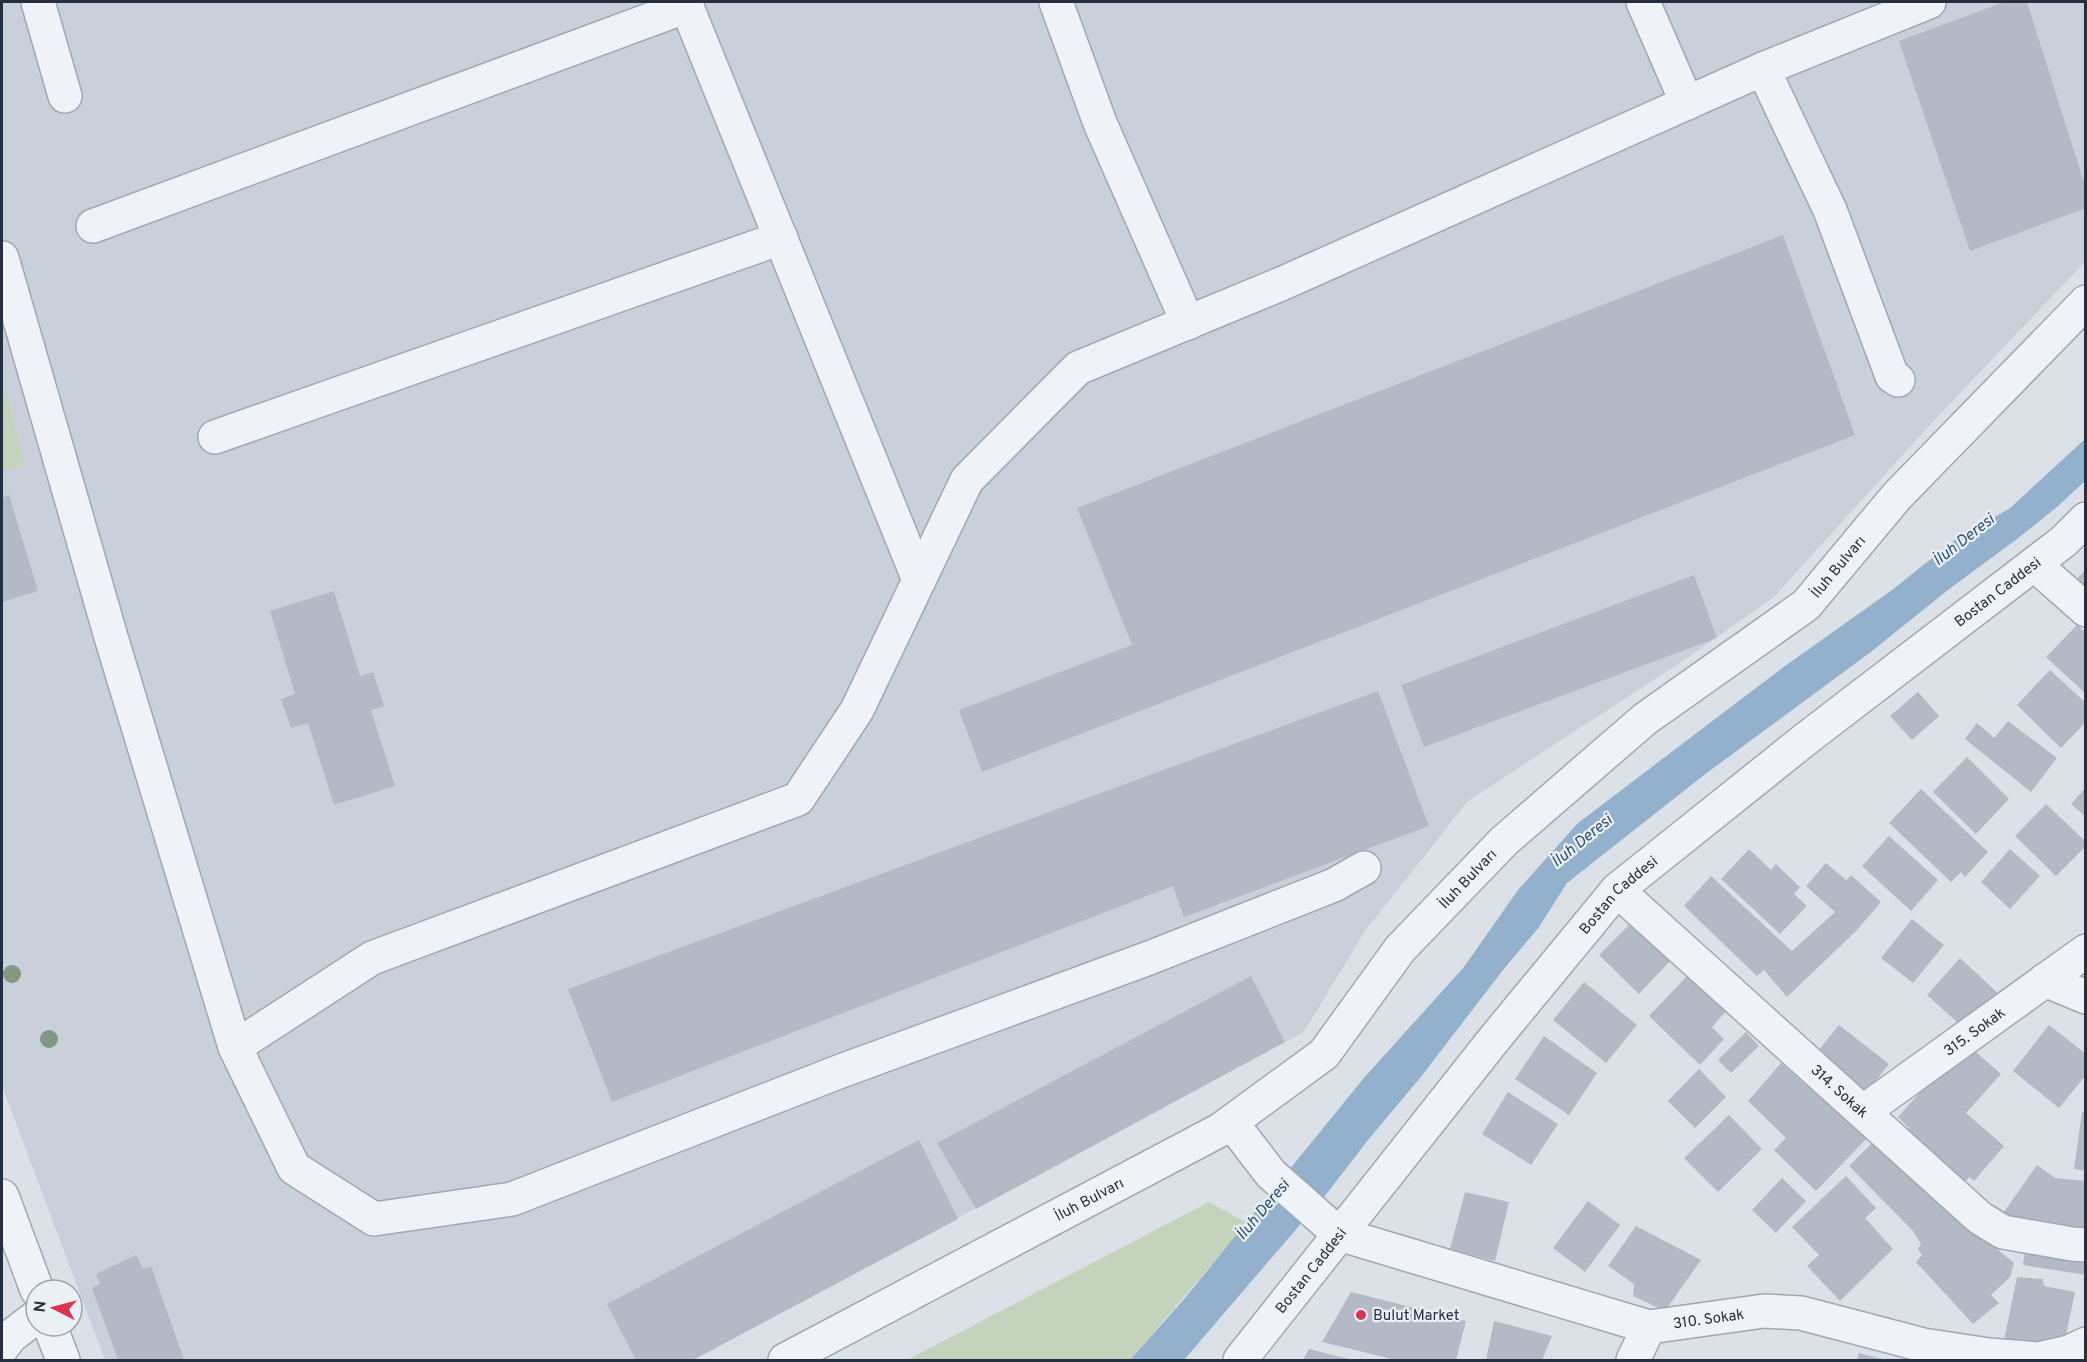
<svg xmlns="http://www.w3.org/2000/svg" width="2087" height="1362" viewBox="0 0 2087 1362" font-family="Overpass,sans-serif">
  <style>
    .built { fill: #cad0da }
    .green { fill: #c3d3bc }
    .water { fill: #93b0cc }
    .building { fill: #b3bac5 }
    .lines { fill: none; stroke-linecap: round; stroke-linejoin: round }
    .minor-casing { stroke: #a1a8b2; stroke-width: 36 }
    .minor { stroke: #eff2f6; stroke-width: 33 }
    .tree { fill: #839883 }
    .poi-dot { fill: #da3451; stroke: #ebf0f5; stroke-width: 2 }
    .labels { text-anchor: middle; stroke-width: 4.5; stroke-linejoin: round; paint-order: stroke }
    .street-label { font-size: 15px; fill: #242f3f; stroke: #ebf0f5 }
    .poi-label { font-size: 15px; fill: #242f3f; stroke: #ebf0f5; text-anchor: start }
    .water-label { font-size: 16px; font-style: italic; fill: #2b4f77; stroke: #ebf0f5 }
  </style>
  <rect width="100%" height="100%" fill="#dce1e8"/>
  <!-- built -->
  <path class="built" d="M2 2H2085V262L1940 414 1773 598 1684 660 1468 801 1365 931 1304 1032 693 1360H105L2 1086Z"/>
  <!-- green -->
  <path class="green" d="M2 378 25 465 2 472Z
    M1209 1202 1247 1223 1130 1360H907Z"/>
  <!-- water -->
  <path class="water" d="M2085 439V481L2057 507 2017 539 1948 590 1872 651 1704 775 1567 883 1539 927 1503 970 1420 1078 1368 1140 1328 1192 1184 1360H1130L1185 1298 1363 1079 1464 967 1518 890 1578 823 1785 666 1892 590 1960 536 2009 509Z"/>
  <!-- building -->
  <path class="building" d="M2004 2H2027L2086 189V208L1970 251 1899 41Z
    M1783 235 1855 435 982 772 959 710 1132 645 1077 508Z
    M9 495 38 591 2 602V498Z
    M2086 569V597L2071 585Z
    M1694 575 1717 638 1424 747 1401 685Z
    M334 591 360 676 373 672 384 706 371 710 395 786 334 805 308 723 291 728 281 699 295 694 270 611Z
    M2077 625 2086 633V694L2046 657Z
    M2050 670 2086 703V722L2061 748 2017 705Z
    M1378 691 1429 826 1184 917 1173 886 612 1102 568 989Z
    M1918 692 1939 716 1912 740 1890 716Z
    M2008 721 2057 758 2031 792 1965 739 1977 723 1994 738Z
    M1967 757 2009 799 1976 834 1933 792Z
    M2086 787V817L2071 804Z
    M1921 789 1988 852 1965 877 1961 872 1951 882 1889 823Z
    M2046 804 2086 842V846L2056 876 2015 836Z
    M1889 836 1938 880 1911 911 1862 866Z
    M1749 849 1771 870 1776 864 1800 887 1794 894 1807 906 1780 934 1721 879Z
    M2010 849 2040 876 2010 909 1981 882Z
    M1826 863 1846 880 1851 875 1881 902 1856 931 1787 997 1764 970 1757 976 1684 906 1711 876 1792 951 1835 912 1806 886Z
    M1912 919 1944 945 1913 983 1881 958Z
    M1632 922 1671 960 1639 994 1599 955Z
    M1960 958 2000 995 1967 1031 1927 995Z
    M1690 973 1728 1009 1712 1027 1724 1039 1700 1065 1649 1016Z
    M1251 976 1285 1042 976 1209 937 1143Z
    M1584 982 1637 1025 1606 1063 1553 1020Z
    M1839 1025 1889 1064 1867 1092 1817 1052Z
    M2049 1025 2086 1054V1075L2059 1108 2013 1071Z
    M1746 1032 1759 1046 1731 1073 1718 1060Z
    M1544 1036 1597 1073 1569 1115 1515 1079Z
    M1969 1046 2001 1074 1966 1113 2004 1146 1974 1181 1969 1177 1963 1185 1905 1135 1909 1128 1898 1117 1931 1080Z
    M1781 1063 1823 1100 1829 1094 1871 1134 1816 1191 1774 1150 1786 1138 1748 1101Z
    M1699 1069 1726 1097 1695 1128 1668 1101Z
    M1508 1092 1558 1124 1531 1165 1482 1134Z
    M2082 1112H2086V1171L2074 1169Z
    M1729 1115 1762 1149 1718 1192 1684 1158Z
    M1877 1138 1941 1203 2014 1263 2010 1277 1991 1295 1999 1303 1973 1324 1916 1262 1922 1255 1918 1249 1921 1244 1913 1231 1849 1166Z
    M919 1140 958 1219 693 1360H636L607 1304Z
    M2037 1165 2055 1178 2086 1181V1237L1997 1222Z
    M1846 1176 1876 1208 1865 1218 1893 1249 1840 1301 1807 1266 1819 1255 1792 1227Z
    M1782 1178 1806 1201 1776 1233 1752 1210Z
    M1465 1192 1509 1202 1495 1261 1450 1249Z
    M1588 1201 1620 1225 1585 1272 1553 1248Z
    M1636 1226 1701 1260 1665 1311 1633 1296 1634 1284 1608 1266Z
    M2026 1243 2086 1253V1275L2023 1265Z
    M136 1255 143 1269 151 1266 184 1360H118L92 1288 100 1284 96 1274Z
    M2017 1277 2043 1279 2044 1286 2075 1292 2065 1340 2040 1351 2004 1340Z
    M1351 1292 1466 1321 1456 1360H1396L1322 1342Z
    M1494 1321 1552 1336 1542 1360H1486Z
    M1309 1349 1353 1360H1303Z
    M1859 1353 1886 1360H1857Z"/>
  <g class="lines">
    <defs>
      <g id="minor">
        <path d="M38 2 65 96"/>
        <path d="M685 2 919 580"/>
        <path d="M1056 2 1100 123 1188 323"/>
        <path d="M1643 2 1687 103"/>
        <path d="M1763 69 1830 210 1892 376 1898 380"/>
        <path d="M93 226 687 6"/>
        <path d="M2 258 111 637 235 1047 294 1168 374 1219 512 1199 841 1071 1149 958 1334 885 1364 868"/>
        <path d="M215 437 781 238"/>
        <path d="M2034 564 2086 610"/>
        <path id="s1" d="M1617 890 1980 1218 2003 1232 2072 1244 2086 1245"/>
        <path d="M2045 980 2086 997"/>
        <path d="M235 1047 372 958 798 799 857 710 967 480 1078 368 1281 284 1763 69 1929 2"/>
        <path id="s2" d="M1864 1111 2086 951"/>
        <path id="s3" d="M1231 1122 1271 1174 1339 1234 1649 1327 1764 1311 1801 1313 1923 1345 1989 1355 2038 1359 2069 1352 2086 1344"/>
        <path d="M2 1196 37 1290"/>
        <path d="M50 1326 63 1360"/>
        <path d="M2 1348 10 1337 36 1317"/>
        <path id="s4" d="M785 1360 1220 1130 1324 1054 1400 949 1504 841 1645 719 1806 605 1897 496 2086 302"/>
        <path id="s5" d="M1240 1360 1495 1038 1617 890 1807 738 2064 541 2086 519"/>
        <path d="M1633 1360 1649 1327"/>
      </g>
    </defs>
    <!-- minor casing -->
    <use href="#minor" class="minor-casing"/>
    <!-- minor -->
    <use href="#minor" class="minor"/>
  </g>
  <!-- trees -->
  <g class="tree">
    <circle cx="12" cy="974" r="9"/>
    <circle cx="49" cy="1039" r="9"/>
  </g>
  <!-- markers -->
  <circle class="poi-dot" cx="1361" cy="1315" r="6"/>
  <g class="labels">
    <!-- street labels -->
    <g class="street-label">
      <text dy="5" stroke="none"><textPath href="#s4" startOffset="1334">İluh Bulvarı</textPath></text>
      <text dy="5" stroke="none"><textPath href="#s5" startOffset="1086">Bostan Caddesi</textPath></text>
      <text dy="5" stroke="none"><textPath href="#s4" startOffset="848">İluh Bulvarı</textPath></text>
      <text dy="5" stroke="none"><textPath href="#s5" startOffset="600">Bostan Caddesi</textPath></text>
      <text dy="5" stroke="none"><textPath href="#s2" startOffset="136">315. Sokak</textPath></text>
      <text dy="5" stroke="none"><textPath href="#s1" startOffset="300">314. Sokak</textPath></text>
      <text dy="5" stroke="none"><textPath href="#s4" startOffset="344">İluh Bulvarı</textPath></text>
      <text dy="5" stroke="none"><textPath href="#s5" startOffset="114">Bostan Caddesi</textPath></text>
      <text dy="5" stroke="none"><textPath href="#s3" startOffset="540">310. Sokak</textPath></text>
    </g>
    <!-- poi labels -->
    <g class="poi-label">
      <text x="1373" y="1320">Bulut Market</text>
    </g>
    <!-- water labels -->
    <g class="water-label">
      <text transform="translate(1963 539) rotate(-38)" y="6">İluh Deresi</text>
      <text transform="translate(1581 840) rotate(-39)" y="6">İluh Deresi</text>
      <text transform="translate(1262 1209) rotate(-50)" y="6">İluh Deresi</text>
    </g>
  </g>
  <!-- border -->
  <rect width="2087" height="1362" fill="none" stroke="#242f3f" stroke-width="6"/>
  <!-- north arrow -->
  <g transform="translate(54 1308) rotate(276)"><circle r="28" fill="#ebf0f5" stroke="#9ba3ac" stroke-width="1.5"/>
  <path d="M0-4.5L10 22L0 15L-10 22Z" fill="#da3451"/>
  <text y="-9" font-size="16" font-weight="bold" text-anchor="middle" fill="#242f3f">N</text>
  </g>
</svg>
